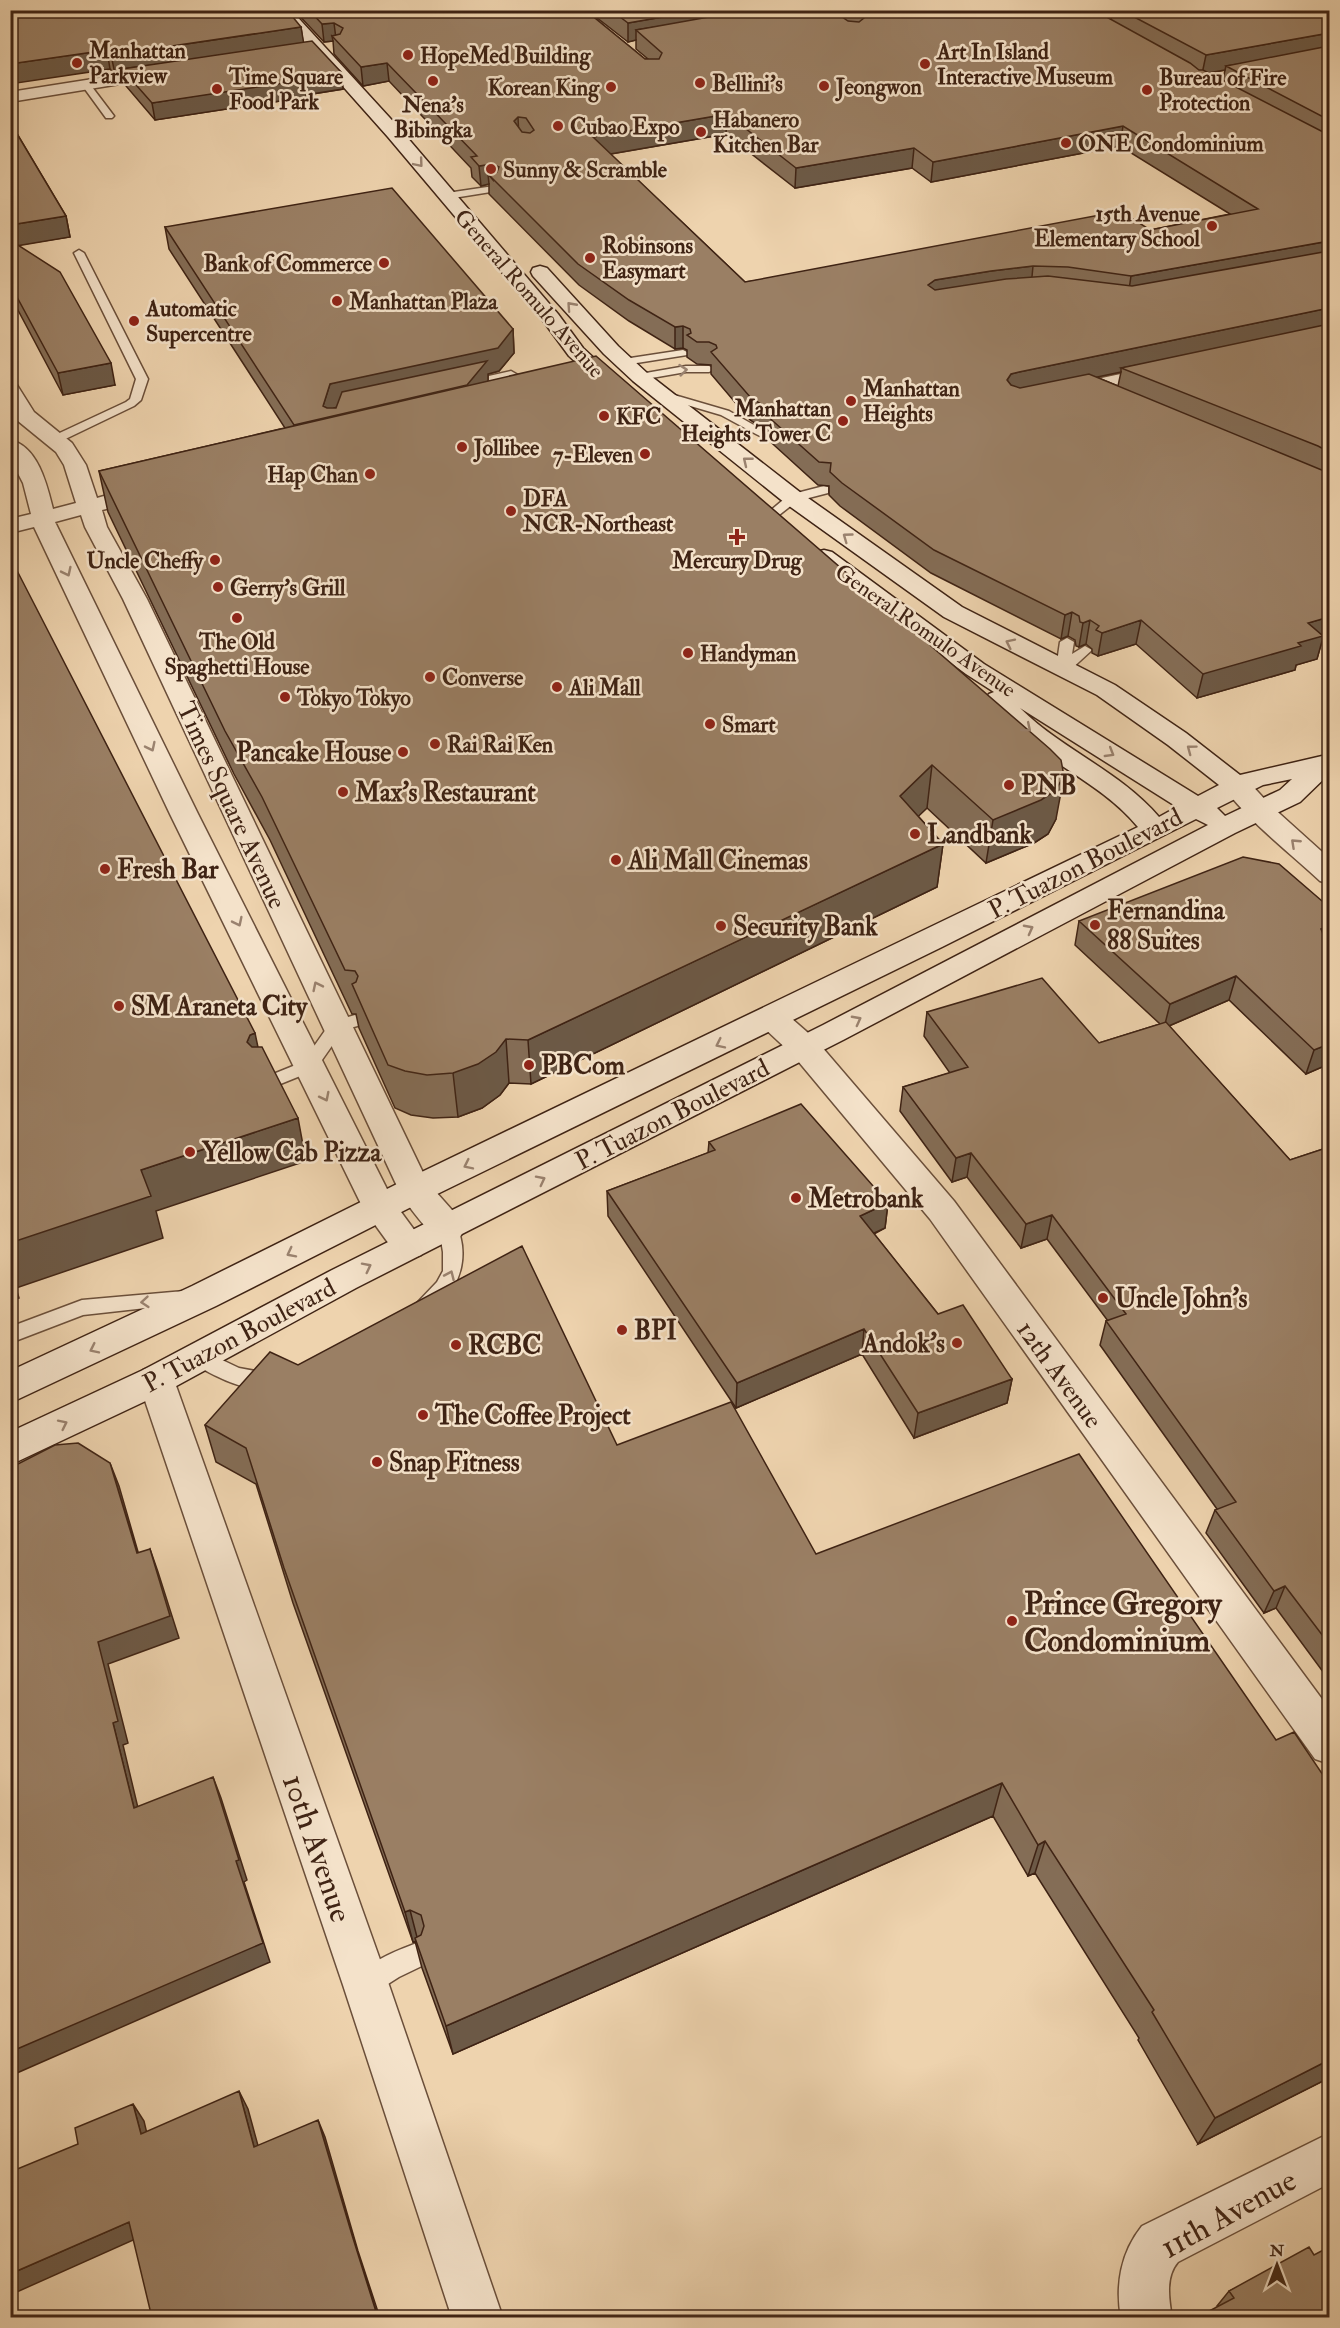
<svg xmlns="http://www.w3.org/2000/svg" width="1340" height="2328" viewBox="0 0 1340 2328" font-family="'IM FELL Double Pica',serif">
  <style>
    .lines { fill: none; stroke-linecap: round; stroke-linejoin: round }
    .lane-casing { stroke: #6b4f3a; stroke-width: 3 }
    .street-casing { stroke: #6b4f3a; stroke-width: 3 }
    .secondary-casing { stroke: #3f2314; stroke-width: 3 }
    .lane { fill: #f4e2ca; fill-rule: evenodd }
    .street { fill: #f4e2ca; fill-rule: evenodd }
    .secondary { fill: #f4e2ca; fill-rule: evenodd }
    .wall { fill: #846d56; stroke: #3f2314; stroke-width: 1.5; fill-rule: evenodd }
    .shaded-wall { fill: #6c5946; stroke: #3f2314; stroke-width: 1.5; fill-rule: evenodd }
    .building { fill: #9a7f64; stroke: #3f2314; stroke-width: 1.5; fill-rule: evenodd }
    .oneway { stroke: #9a826f }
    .poi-dot { fill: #8f2418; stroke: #f4e2ca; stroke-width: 2 }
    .labels { text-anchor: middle; stroke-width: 5; stroke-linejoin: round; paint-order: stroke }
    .far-poi-label { font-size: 22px; font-weight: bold; fill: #3f2314; stroke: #f4e2ca; text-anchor: start }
    .far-street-label { font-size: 22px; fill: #3f2314; stroke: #f4e2ca }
    .poi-label { font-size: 26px; font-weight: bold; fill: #3f2314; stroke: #f4e2ca; text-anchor: start }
    .street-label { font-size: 26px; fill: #3f2314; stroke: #f4e2ca }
    .near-poi-label { font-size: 32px; font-weight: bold; fill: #3f2314; stroke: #f4e2ca; text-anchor: start }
    .near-street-label { font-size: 32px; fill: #3f2314; stroke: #f4e2ca }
  </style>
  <rect width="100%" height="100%" fill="#eed3ae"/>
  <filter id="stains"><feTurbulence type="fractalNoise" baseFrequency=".00333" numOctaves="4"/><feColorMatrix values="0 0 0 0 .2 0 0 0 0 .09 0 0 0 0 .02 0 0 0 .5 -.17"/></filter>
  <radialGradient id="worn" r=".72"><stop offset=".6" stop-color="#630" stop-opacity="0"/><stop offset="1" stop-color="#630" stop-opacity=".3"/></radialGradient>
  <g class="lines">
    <defs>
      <path id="lane" d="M83 83H89L114 116 112 118H106L82 85Z
        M494 186 499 189 497 191 447 199 442 196 447 193Z
        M79 250 84 253 148 379 141 400 134 406 55 444 51 443V437L126 402 130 399 136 379 74 253Z
        M683 350 689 353 687 355 624 365 618 362 624 359Z
        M686 366H709L715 369 709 372H686L640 380 634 377 640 374Z
        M511 371 530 382V386H522L509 378 466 387 460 384 462 382Z
        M664 392 729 411 766 432 760 436 756 434 721 415 660 397V393Z
        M824 486 828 487V493L797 501 774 519H766L764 516 789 495Z
        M1067 638 1074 642 1072 654 1085 646 1092 650 1068 672 1063 673 1056 669 1060 642Z
        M355 1015 361 1017 363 1021 361 1025 343 1030 315 1070 273 1087H261L258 1083 261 1079 303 1062 331 1022Z
        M448 1221 455 1223C469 1250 463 1283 440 1303 433 1309 429 1312 419 1309L416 1304 437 1282 443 1271V1252L439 1228 441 1223Z
        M184 1291 191 1293 194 1298 191 1303 83 1315 10 1343V1327L82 1300Z
        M199 1349 239 1368 277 1375 280 1381 277 1387C250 1396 215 1376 192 1363L189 1357 192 1351Z
        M417 1943 426 1946 429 1955 426 1964 399 1977 366 1998 357 1994 353 1985C363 1963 396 1951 417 1943Z"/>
      <path id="street" d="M169 67 175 69 177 72 175 75 10 102V92Z
        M1163 365 1170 367 1173 371 1170 375 1064 398 1057 396 1054 392 1057 388 1064 386Z
        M10 383 17 385 34 412 72 443 86 465 97 498 111 494 119 496 122 501 119 506 102 510 107 527 147 599 428 1183 460 1219 465 1228 460 1237C432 1246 420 1218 403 1199L123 599 85 527 81 515 55 522 198 814 393 1201 426 1246 421 1255 409 1259 397 1255 363 1208 170 814 34 527 10 533V519L31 514 23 483 10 458V440C38 446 47 485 53 509L76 503 64 465 56 452 18 421 10 408Z
        M1237 778 1247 780 1270 805 1330 859V884L1320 881C1288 851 1249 822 1223 786L1227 780Z
        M772 1008 783 1011 815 1039 954 1201 1330 1710V1764L1315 1759 930 1219 793 1055 761 1025 757 1018 761 1011Z
        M156 1365 169 1370 174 1380 389 1985 503 2318H452L343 1985 138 1380 143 1370Z
        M1330 2133V2183L1178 2262C1165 2277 1169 2299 1172 2318H1121C1115 2285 1121 2252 1142 2226Z"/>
      <path id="secondary" d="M275 10H291L400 129 558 314 583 348 623 385 626 389 623 393 616 395 609 393 569 356 544 322 388 137Z
        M540 266 547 268 618 346 647 373 801 493 962 607 1115 685 1186 733 1240 775 1322 756 1330 758V773L1300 802 1235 833 845 1039 356 1288 169 1390 10 1465V1432L143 1370 332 1270 823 1025 1208 825 1196 819 942 947 427 1199 216 1306 10 1403V1371L192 1286 403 1181 1138 827C1095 775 1024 755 985 699L989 694 994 692 966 674 816 562 812 557 816 552 824 550 832 552 984 664 1198 796 1219 785 1168 745 1097 695 944 617 785 503 633 381 604 354 533 276 531 272 533 268ZM1020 708 1177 807 1159 817C1120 771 1062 750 1020 708ZM1292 779 1280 790 1225 816 1217 808 1263 785Z"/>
    </defs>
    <!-- lane casing -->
    <use href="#lane" class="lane-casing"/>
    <!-- street casing -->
    <use href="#street" class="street-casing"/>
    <!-- secondary casing -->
    <use href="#secondary" class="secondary-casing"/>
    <!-- lane -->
    <use href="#lane" class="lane"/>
    <!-- street -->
    <use href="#street" class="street"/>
    <!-- secondary -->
    <use href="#secondary" class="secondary"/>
  </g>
  <!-- wall -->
  <path class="wall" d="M10 10 301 27 303 42 341 72 343 89 306 95V97L155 120 126 86 123 73 115 74 110 69Z
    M294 10H585L645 59H648L636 49V40L628 42 587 10H1109L1098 13 1111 20 1112 10H1329V639L1322 641 1317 659 1296 665 1295 670 1197 698 1136 644 1098 656 1092 653V649L1086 644 1079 647 1076 646 1075 640 1068 636 1061 639 931 573 840 506 829 495V486L818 485 764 436V429L750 420 711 374V365L697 364 687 357V350L683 348 675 349 629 321 579 285 489 194V184L481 186 472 177 471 168 389 81 363 86 334 54 333 41 324 42ZM1225 70 1223 80 1209 73ZM726 134 795 188 912 168 931 182 1120 146 1230 214 1150 230 745 282 610 154ZM1121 372 1118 386 1096 377Z
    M10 122 66 216 70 237 18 245 115 385 63 395 10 295Z
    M165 227 513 329 514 353 499 371 488 374V381L1056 819 1048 834 1034 843 986 863 927 808 918 816 943 844 937 887 531 1084 509 1083 500 1095 482 1108 458 1117 433 1118 411 1115 395 1108 359 1028 356 1014H352L270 840 234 774 108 512 99 471 285 428 169 249Z
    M1079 921 1329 947V1064L1306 1074 1229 1000 1169 1026 1290 1160 1329 1147V1680L1276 1608 1264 1613 1206 1533 1215 1510 1217 1509 1100 1345 1106 1321H1108L1047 1239 1021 1248 967 1177 952 1182 900 1111 903 1087 950 1073 924 1036 927 1012 1099 1043 1160 1024 1075 945Z
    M709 1142 888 1203 885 1228 874 1234 938 1314 1012 1379 1007 1403 914 1438 862 1354 736 1408 608 1216 607 1191 708 1153Z
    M298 1365 617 1445 816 1554 1323 2081 1198 2144 1138 2040 1139 2038 1035 1873 1028 1876 993 1816 453 2054 422 1968 415 1941 413 1942 293 1603 256 1484 216 1462 205 1425Z
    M1314 2255 1329 2318 1217 2306 1229 2291Z"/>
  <!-- shaded-wall -->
  <path class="shaded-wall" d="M703 10H769L636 30V40L628 42V23Z
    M1092 10H1109L1091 14Z
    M334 23 336 39 332 36 333 41 324 42 322 24Z
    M301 27 304 45 122 69 123 73 115 74 111 55Z
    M1329 33V51L1226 66 1225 70 1202 74 1206 55Z
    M107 50 110 69 10 84V64Z
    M387 63 389 81 363 86 361 67Z
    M341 72 343 89 306 95V97L155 120 152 103Z
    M727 114 726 134 593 157V137Z
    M518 117 519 137 514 121Z
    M1123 126 1120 146 931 182 933 162Z
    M914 148 912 168 795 188 796 168Z
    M492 164 493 180 488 174 489 184 481 186 479 166Z
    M66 216 70 237 10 247V225Z
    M1329 241V261L1128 297 1131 276Z
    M1033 266 1031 287 933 301 928 285 935 280 991 271Z
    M1329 308V329L1121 368V372L1017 394 1007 380 1011 374 1019 372Z
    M683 326V348L675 349V327Z
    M513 329 514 353 499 371 488 374V385L298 449 294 425 323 406 330 384ZM474 377 331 416 334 408Z
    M111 363 115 385 63 395 58 373Z
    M1072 612 1068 636 1061 639 1065 615Z
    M1329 617V639L1322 641 1317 659 1296 665 1295 670 1197 698 1203 674 1308 623Z
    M1090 620 1086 644 1079 647 1083 623Z
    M1141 620 1136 644 1098 656 1102 633Z
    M932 765 927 808 895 839 900 796Z
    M1064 776 1056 819 1048 834 1034 843 986 863 993 820Z
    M943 844 937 887 531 1084 528 1040Z
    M1329 925V947L1314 953 1321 929Z
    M1236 976 1229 1000 1164 1028 1170 1004Z
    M255 1033 264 1076 247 1042 250 1035Z
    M506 1039 509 1083 500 1095 482 1108 458 1117 453 1073Z
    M1329 1044V1064L1306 1074 1314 1050Z
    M298 1118 306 1161 156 1211 163 1238 16 1288 19 1298 10 1301V1243L141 1170Z
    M971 1153 967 1177 952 1182 956 1158Z
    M888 1203 885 1228 857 1241 860 1216Z
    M1052 1215 1047 1239 1021 1248 1026 1224Z
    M864 1329 862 1354 736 1408 737 1383Z
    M1012 1379 1007 1403 914 1438 918 1413Z
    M110 1463 119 1486 145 1576 137 1553Z
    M150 1549 158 1572 179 1638 108 1664 128 1743 123 1745 143 1829 134 1808 113 1723 98 1642Z
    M1285 1586 1276 1608 1264 1613 1274 1591Z
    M213 1777 221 1798 247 1880 244 1882 270 1962 10 2076V2052L236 1861Z
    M1002 1783 993 1816 453 2054 446 2026Z
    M1045 1841 1035 1873 1028 1876 1038 1845Z
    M410 1910 418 1941 413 1942 405 1912Z
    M1329 2060V2072L1323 2081 1198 2144 1215 2118Z
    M239 2091 248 2109 263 2164 254 2147Z
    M133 2104 144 2121 151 2151 141 2134Z
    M318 2120 325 2137 358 2251 380 2318H378L352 2235Z
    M129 2222 140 2237 10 2295V2274Z"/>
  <!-- building -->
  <path class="building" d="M10 10H287L301 27 111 55 107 50 10 64Z
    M309 10H585L645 59H659L662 53 636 30 748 10H832L848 21 859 22 864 18 863 15 857 10H1094L1190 63 1199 70H1203L1329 135V241L1131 276 1068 267 1033 266 991 271 935 280 928 285 935 290 1006 279 1048 276 1132 286 1329 251V308L1019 372 1011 374 1007 380 1011 385 1020 388 1089 374 1329 473V617L1308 623 1323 636 1298 643 1301 646 1203 674 1141 620 1102 633 1096 630 1099 626 1090 620 1083 623 1080 622 1079 616 1072 612 1065 615 934 550 842 483 830 472 831 463 819 462 765 414 769 409 751 398 711 352 717 348 716 345 709 342H697L687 335 691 333 690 329 683 326 675 327 629 300 578 264 488 174 497 172 499 167 492 164 479 166 471 157 477 156 387 63 361 67 332 36 340 34 343 28 334 23 322 24ZM727 114 796 168 914 148 933 162 1123 126 1258 209 1150 230 1121 211 745 282 593 137ZM518 117 526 118 534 130 530 133 522 132 514 121Z
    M611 10H703L628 23Z
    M1121 10H1329V33L1206 55Z
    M312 41 341 72 302 78 304 80 152 103 122 69Z
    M1329 46V120L1226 66Z
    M10 122 66 216 10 225Z
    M392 188 513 329 498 348 330 384 323 406 327 408H336L342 392 487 361 467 385 294 425 165 227Z
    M10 240 60 272 111 363 58 373 10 284Z
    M1329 324V452L1318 446 1121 368Z
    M596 356 1050 749 1061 760 1064 776 1055 791 1041 800 993 820 932 765 900 796 943 844 528 1040 506 1039 496 1052 478 1064 453 1073 427 1075 405 1071 388 1065 352 984 356 982 358 976 355 971 345 970 262 797 225 731 99 471Z
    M10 557 255 1033 250 1035 247 1042 252 1047H262L298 1118 141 1170 151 1196 10 1243Z
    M1243 857 1279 864 1329 907V926L1321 929 1329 949V1044L1314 1050 1236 976 1170 1004 1079 921Z
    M1042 978 1099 1043 1166 1022 1290 1160 1329 1147V1644L1285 1586 1274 1591 1215 1510 1236 1502 1106 1321 1126 1314 1052 1215 1026 1224 971 1153 956 1158 903 1087 968 1067 927 1012Z
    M801 1104 888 1203 860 1216 938 1314 963 1305 1012 1379 918 1413 864 1329 737 1383 607 1191 715 1150 709 1142Z
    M522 1246 617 1445 731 1402 816 1554 1079 1454 1276 1740 1294 1732 1329 1784V2060L1215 2118 1152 2012 1154 2010 1045 1841 1038 1845 1002 1783 446 2026 415 1938 421 1935 424 1926 421 1915 410 1910 405 1912 284 1568 246 1448 205 1425 270 1352 298 1365Z
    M78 1443 110 1463 137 1553 150 1549 170 1616 98 1642 118 1721 113 1723 134 1808 213 1777 239 1860 236 1861 263 1943 10 2052V1468L55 1445Z
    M239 2091 254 2147 318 2120 352 2235 378 2318H152L129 2222 10 2274V2172L78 2144 75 2128 133 2104 141 2134Z
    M1309 2247 1314 2255 1329 2247V2318H1196L1234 2298 1229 2291Z"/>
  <!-- one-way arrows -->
  <defs><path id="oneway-chevron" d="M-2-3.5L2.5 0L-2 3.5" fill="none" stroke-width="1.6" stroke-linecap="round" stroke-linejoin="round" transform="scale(1.5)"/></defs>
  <g class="oneway">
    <use href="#oneway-chevron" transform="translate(419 163) rotate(50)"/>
    <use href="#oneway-chevron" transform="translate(571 306) rotate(-132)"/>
    <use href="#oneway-chevron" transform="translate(683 370) rotate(-6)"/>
    <use href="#oneway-chevron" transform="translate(747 461) rotate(-141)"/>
    <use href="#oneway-chevron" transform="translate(847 537) rotate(-144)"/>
    <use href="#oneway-chevron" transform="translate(67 572) rotate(64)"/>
    <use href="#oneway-chevron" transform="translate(1010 643) rotate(-154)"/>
    <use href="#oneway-chevron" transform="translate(1027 728) rotate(40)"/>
    <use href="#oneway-chevron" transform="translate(151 747) rotate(64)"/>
    <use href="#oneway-chevron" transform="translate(1191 749) rotate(-143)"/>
    <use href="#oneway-chevron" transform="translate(1110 753) rotate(31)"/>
    <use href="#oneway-chevron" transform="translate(1295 843) rotate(-137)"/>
    <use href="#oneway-chevron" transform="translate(238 922) rotate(64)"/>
    <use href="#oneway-chevron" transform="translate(1029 929) rotate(-28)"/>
    <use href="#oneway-chevron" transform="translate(317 986) rotate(-116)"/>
    <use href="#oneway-chevron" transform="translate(857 1020) rotate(-28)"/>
    <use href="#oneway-chevron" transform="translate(720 1044) rotate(154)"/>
    <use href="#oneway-chevron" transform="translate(325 1097) rotate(63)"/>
    <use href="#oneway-chevron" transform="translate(468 1165) rotate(154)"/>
    <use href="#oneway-chevron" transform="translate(541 1180) rotate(-27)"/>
    <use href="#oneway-chevron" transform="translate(291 1253) rotate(153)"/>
    <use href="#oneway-chevron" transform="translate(367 1267) rotate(-27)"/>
    <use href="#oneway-chevron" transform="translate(450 1275) rotate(-66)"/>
    <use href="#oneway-chevron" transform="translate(145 1302) rotate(175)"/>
    <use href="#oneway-chevron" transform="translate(94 1349) rotate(154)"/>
    <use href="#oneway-chevron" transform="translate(63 1424) rotate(-26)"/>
  </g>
  <!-- markers -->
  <g class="poi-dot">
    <circle cx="408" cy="55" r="6"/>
    <circle cx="77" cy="63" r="6"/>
    <circle cx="925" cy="64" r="6"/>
    <circle cx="433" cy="81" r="6"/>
    <circle cx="700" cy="83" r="6"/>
    <circle cx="824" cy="86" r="6"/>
    <circle cx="611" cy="87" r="6"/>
    <circle cx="217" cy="89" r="6"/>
    <circle cx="1147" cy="90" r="6"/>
    <circle cx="558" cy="126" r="6"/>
    <circle cx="701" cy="132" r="6"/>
    <circle cx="1066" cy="143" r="6"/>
    <circle cx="491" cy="169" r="6"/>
    <circle cx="1212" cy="226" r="6"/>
    <circle cx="590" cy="258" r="6"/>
    <circle cx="384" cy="263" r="6"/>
    <circle cx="337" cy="301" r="6"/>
    <circle cx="134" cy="321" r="6"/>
    <circle cx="851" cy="401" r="6"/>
    <circle cx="604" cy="416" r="6"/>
    <circle cx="843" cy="421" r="6"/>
    <circle cx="462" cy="447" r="6"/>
    <circle cx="645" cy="454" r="6"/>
    <circle cx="370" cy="474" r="6"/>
    <circle cx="511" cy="511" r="6"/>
    <path d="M734 528h6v6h6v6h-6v6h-6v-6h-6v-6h6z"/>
    <circle cx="215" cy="560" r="6"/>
    <circle cx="218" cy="587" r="6"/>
    <circle cx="237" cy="618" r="6"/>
    <circle cx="688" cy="653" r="6"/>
    <circle cx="430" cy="677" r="6"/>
    <circle cx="557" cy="687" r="6"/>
    <circle cx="285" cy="697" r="6"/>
    <circle cx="710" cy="724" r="6"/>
    <circle cx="435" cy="744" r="6"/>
    <circle cx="403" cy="752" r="6"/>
    <circle cx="1009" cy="785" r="6"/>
    <circle cx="343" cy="792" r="6"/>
    <circle cx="915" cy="834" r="6"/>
    <circle cx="616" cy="860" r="6"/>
    <circle cx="105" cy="869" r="6"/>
    <circle cx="1095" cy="925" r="6"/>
    <circle cx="721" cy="926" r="6"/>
    <circle cx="119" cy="1006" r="6"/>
    <circle cx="529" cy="1065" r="6"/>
    <circle cx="190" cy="1152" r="6"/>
    <circle cx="796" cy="1198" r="6"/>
    <circle cx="1103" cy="1298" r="6"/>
    <circle cx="622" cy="1330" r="6"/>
    <circle cx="957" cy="1343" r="6"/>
    <circle cx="456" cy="1345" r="6"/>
    <circle cx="423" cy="1415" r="6"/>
    <circle cx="377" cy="1462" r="6"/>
    <circle cx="1012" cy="1621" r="6"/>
  </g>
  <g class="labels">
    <!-- far-poi labels -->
    <g class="far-poi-label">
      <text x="89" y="58">Manhattan<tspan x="89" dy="25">Parkview</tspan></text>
      <text x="937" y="59">Art In Island<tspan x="937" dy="25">Interactive Museum</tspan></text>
      <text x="420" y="63">HopeMed Building</text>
      <text x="229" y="84">Time Square<tspan x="229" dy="25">Food Park</tspan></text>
      <text x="1159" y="85">Bureau of Fire<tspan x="1159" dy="25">Protection</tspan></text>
      <text x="712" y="91">Bellini's</text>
      <text x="836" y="94">Jeongwon</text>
      <text x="599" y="95" text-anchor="end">Korean King</text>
      <text x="433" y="112" text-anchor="middle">Nena’s<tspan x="433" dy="25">Bibingka</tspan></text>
      <text x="713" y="127">Habanero<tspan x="713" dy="25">Kitchen Bar</tspan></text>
      <text x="570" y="134">Cubao Expo</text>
      <text x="1078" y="151">ONE Condominium</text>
      <text x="503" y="177">Sunny &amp; Scramble</text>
      <text x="1200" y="221" text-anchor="end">15th Avenue<tspan x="1200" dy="25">Elementary School</tspan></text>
      <text x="602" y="253">Robinsons<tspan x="602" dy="25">Easymart</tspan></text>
      <text x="372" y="271" text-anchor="end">Bank of Commerce</text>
      <text x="349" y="309">Manhattan Plaza</text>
      <text x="146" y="316">Automatic<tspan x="146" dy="25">Supercentre</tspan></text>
      <text x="863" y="396">Manhattan<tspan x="863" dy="25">Heights</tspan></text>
      <text x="831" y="416" text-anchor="end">Manhattan<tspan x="831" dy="25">Heights Tower C</tspan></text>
      <text x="616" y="424">KFC</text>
      <text x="474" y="455">Jollibee</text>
      <text x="633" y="462" text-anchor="end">7-Eleven</text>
      <text x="358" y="482" text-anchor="end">Hap Chan</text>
      <text x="523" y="506">DFA<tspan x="523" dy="25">NCR-Northeast</tspan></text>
      <text x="203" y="568" text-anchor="end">Uncle Cheffy</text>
      <text x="737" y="568" text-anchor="middle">Mercury Drug</text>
      <text x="230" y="595">Gerry's Grill</text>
      <text x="237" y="649" text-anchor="middle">The Old<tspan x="237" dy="25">Spaghetti House</tspan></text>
      <text x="700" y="661">Handyman</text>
      <text x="442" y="685">Converse</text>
      <text x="569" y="695">Ali Mall</text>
      <text x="297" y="705">Tokyo Tokyo</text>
      <text x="722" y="732">Smart</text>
      <text x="447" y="752">Rai Rai Ken</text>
    </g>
    <!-- far-street labels -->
    <g class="far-street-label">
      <text transform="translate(530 293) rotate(49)" y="8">General Romulo Avenue</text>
      <text transform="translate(926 630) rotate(35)" y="8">General Romulo Avenue</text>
    </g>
    <!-- poi labels -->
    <g class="poi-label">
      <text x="391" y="761" text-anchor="end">Pancake House</text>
      <text x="1021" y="794">PNB</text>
      <text x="355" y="801">Max's Restaurant</text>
      <text x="927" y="843">Landbank</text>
      <text x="628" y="869">Ali Mall Cinemas</text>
      <text x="117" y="878">Fresh Bar</text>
      <text x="1107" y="919">Fernandina<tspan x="1107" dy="30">88 Suites</tspan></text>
      <text x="733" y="935">Security Bank</text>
      <text x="131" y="1015">SM Araneta City</text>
      <text x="541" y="1074">PBCom</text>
      <text x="202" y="1161">Yellow Cab Pizza</text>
      <text x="808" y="1207">Metrobank</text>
      <text x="1115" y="1307">Uncle John's</text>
      <text x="634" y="1339">BPI</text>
      <text x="945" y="1352" text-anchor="end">Andok's</text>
      <text x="468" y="1354">RCBC</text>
      <text x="435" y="1424">The Coffee Project</text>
      <text x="389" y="1471">Snap Fitness</text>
    </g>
    <!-- street labels -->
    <g class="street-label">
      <text transform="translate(232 805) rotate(65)" y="9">Times Square Avenue</text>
      <text transform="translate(1085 863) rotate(-27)" y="9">P. Tuazon Boulevard</text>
      <text transform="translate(672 1114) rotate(-27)" y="9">P. Tuazon Boulevard</text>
      <text transform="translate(239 1335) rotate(-28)" y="9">P. Tuazon Boulevard</text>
      <text transform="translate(1060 1374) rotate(54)" y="9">12th Avenue</text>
    </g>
    <!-- near-poi labels -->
    <g class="near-poi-label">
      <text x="1024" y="1614">Prince Gregory<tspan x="1024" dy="37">Condominium</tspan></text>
    </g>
    <!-- near-street labels -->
    <g class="near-street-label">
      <text transform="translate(318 1848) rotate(71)" y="11">10th Avenue</text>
      <text transform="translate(1228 2213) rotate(-29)" y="11">11th Avenue</text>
    </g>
  </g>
  <!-- margin -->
  <rect width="1340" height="2328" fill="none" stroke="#eed3ae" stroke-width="36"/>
  <rect x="12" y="12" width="1316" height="2304" fill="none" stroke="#3f2314" stroke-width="3"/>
  <rect x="18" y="18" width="1304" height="2292" fill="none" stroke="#3f2314" stroke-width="1.5"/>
  <!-- north arrow -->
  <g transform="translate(1277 2265)" stroke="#f4e2ca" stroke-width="4.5" paint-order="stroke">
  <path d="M0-4.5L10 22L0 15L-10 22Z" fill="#3f2314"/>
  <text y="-9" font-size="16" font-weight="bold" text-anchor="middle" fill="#3f2314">N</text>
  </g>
  <rect width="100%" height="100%" filter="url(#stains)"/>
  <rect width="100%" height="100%" fill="url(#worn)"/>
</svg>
